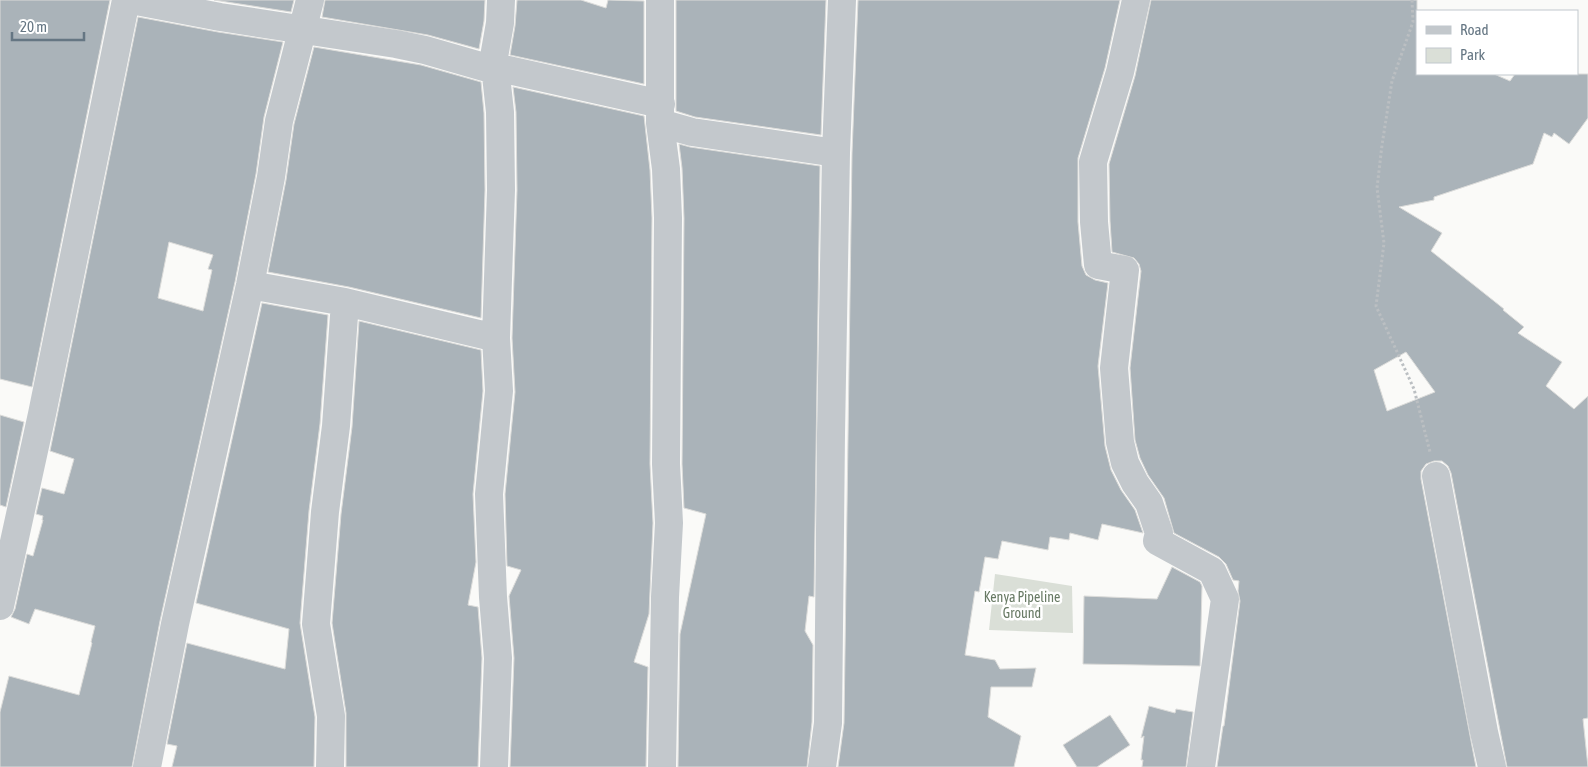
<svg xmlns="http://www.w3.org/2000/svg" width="1588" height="767" viewBox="0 0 1588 767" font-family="'Asap Condensed',sans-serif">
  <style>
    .green { fill: #dadfd7 }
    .building { fill: #aab3b9; stroke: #dcdcda; fill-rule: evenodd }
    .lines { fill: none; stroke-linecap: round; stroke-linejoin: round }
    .path { stroke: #bbbfc2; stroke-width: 3; stroke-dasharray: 2.5 2.5; stroke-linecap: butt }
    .minor { stroke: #c3c8cc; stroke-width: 28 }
    .labels { text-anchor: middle; stroke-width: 5; stroke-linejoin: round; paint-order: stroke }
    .park-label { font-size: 14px; fill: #687a64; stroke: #fff }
  </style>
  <rect width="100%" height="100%" fill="#fafaf8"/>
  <!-- green -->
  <path class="green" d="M995 574 1072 586 1073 633 989 630Z"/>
  <!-- building -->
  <path class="building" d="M0 0H110L32 387 0 379Z
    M214 0H294L291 12Z
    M325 0H485L484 21 479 49 428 35 322 17Z
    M517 0H581L606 8 608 0 644 1V84L510 55 515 26Z
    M676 0H826L821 135 695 117 676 111Z
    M858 0H1120L1105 68 1078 158V222L1082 266 1086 275 1095 280 1108 283 1098 366 1105 446 1111 470 1121 490 1135 510 1143 533 1102 524 1098 540 1070 533 1069 540 1050 537 1048 550 1002 541 998 559 985 557 979 592 975 591 965 655 995 660 1000 669 1036 668 1032 687H991L988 717 1021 736 1014 767H838L844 723 852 153Z
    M1151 0H1417V74H1494L1510 81 1515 74H1588V118L1569 144 1554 133 1552 137 1544 133 1533 164 1434 197V200L1399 207 1442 233 1431 251 1504 309 1503 310 1524 327 1518 333 1562 362 1546 386 1574 409 1588 396V718L1583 719 1588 767H1507L1451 473 1448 466 1442 461H1434L1426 464 1421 471V479L1476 767H1217L1223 726H1224L1240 601 1238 591 1239 581 1233 580 1226 564 1219 557 1174 533 1164 498 1148 475 1140 458 1135 440 1130 368 1141 271 1139 264 1134 258 1112 252 1110 221 1109 164 1135 76ZM1406 352 1435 392 1387 411 1374 370Z
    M138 17 218 32 283 42 264 117 256 174 235 282 160 621 132 767H0V712L9 676 79 695 92 643 91 642 95 626 35 609 29 624 11 617 15 609 27 554 33 556 43 520H42L43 516 36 514 42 488 64 494 74 459 50 451ZM169 242 213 255 208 269 212 270 203 311 158 298Z
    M314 47 421 65 481 82 484 113 485 190 481 318 349 287 268 272 286 180 294 124Z
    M513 87 644 116 650 170 652 218 650 464 653 523 649 614 634 662 648 667 646 767H510L514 658 509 596 521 570 507 566 505 494 515 392 512 338 517 190 516 112Z
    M679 144 690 147 820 166 814 597 809 596 805 631 813 645 812 722 807 767H678L680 634 706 514 684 508 682 464 684 218 682 168Z
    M262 303 328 315 320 424 309 511 300 623 315 717 314 767H172L177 746 167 744 187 643 285 669 289 629 196 603Z
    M359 321 481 350 483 391 473 494 476 562 468 605 478 607 482 658 478 767H346V713L332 623 341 514 352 427Z
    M0 415 24 422 6 507 0 505Z
    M1172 567 1200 582 1202 586 1200 666 1083 664 1084 596 1157 599Z
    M1149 706 1175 713 1176 709 1193 712 1186 767H1142L1143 760H1141L1144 736 1141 738Z
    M1110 715 1130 745 1097 767H1077L1063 745Z"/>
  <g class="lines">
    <!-- path -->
    <path class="path" d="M1412 0 1413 22 1392 81 1382 145 1377 188 1384 243 1376 306 1414 389 1430 452"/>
    <!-- minor -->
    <path class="minor" d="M131 0 220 17 396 44 425 50 484 67 508 70 661 104
      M660 0V123L666 169 668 218 666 464 669 523 665 597 662 767
      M1136 0 1120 72 1093 162 1094 222 1098 265 1125 270 1114 368 1120 442 1125 463 1135 483 1149 503 1159 533 1157 541 1212 571 1225 599 1201 767
      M660 123 692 132 836 153 831 434 828 723 822 767
      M836 153 842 0
      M250 285 345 302 496 338
      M1436 476 1484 732 1492 767
      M0 606 42 414 126 0
      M147 767 175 624 250 285 271 177 279 121 310 0
      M330 767 331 716 316 624 325 512 336 426 345 302
      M494 767 498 658 493 597 489 494 499 391 496 338 501 190 500 112 494 57 500 23 501 0"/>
  </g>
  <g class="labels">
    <!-- park labels -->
    <g class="park-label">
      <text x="1022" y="602">Kenya Pipeline<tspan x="1022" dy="16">Ground</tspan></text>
    </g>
  </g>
  <!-- legend -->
  <rect x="1416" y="10" width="162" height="65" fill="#ffffff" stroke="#c1c8cd"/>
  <rect x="1426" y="26" width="25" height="8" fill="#c3c8cc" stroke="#c1c8cd"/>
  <text x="1460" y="35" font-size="15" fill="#657683">Road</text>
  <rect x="1426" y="48" width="25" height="15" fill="#dadfd7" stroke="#c1c8cd"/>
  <text x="1460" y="60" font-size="15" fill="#657683">Park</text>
  <!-- scale -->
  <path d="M12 32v8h72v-8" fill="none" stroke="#657683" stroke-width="2.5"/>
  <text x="20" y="32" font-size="15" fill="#657683" stroke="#ffffff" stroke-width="4" paint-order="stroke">20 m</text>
</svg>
